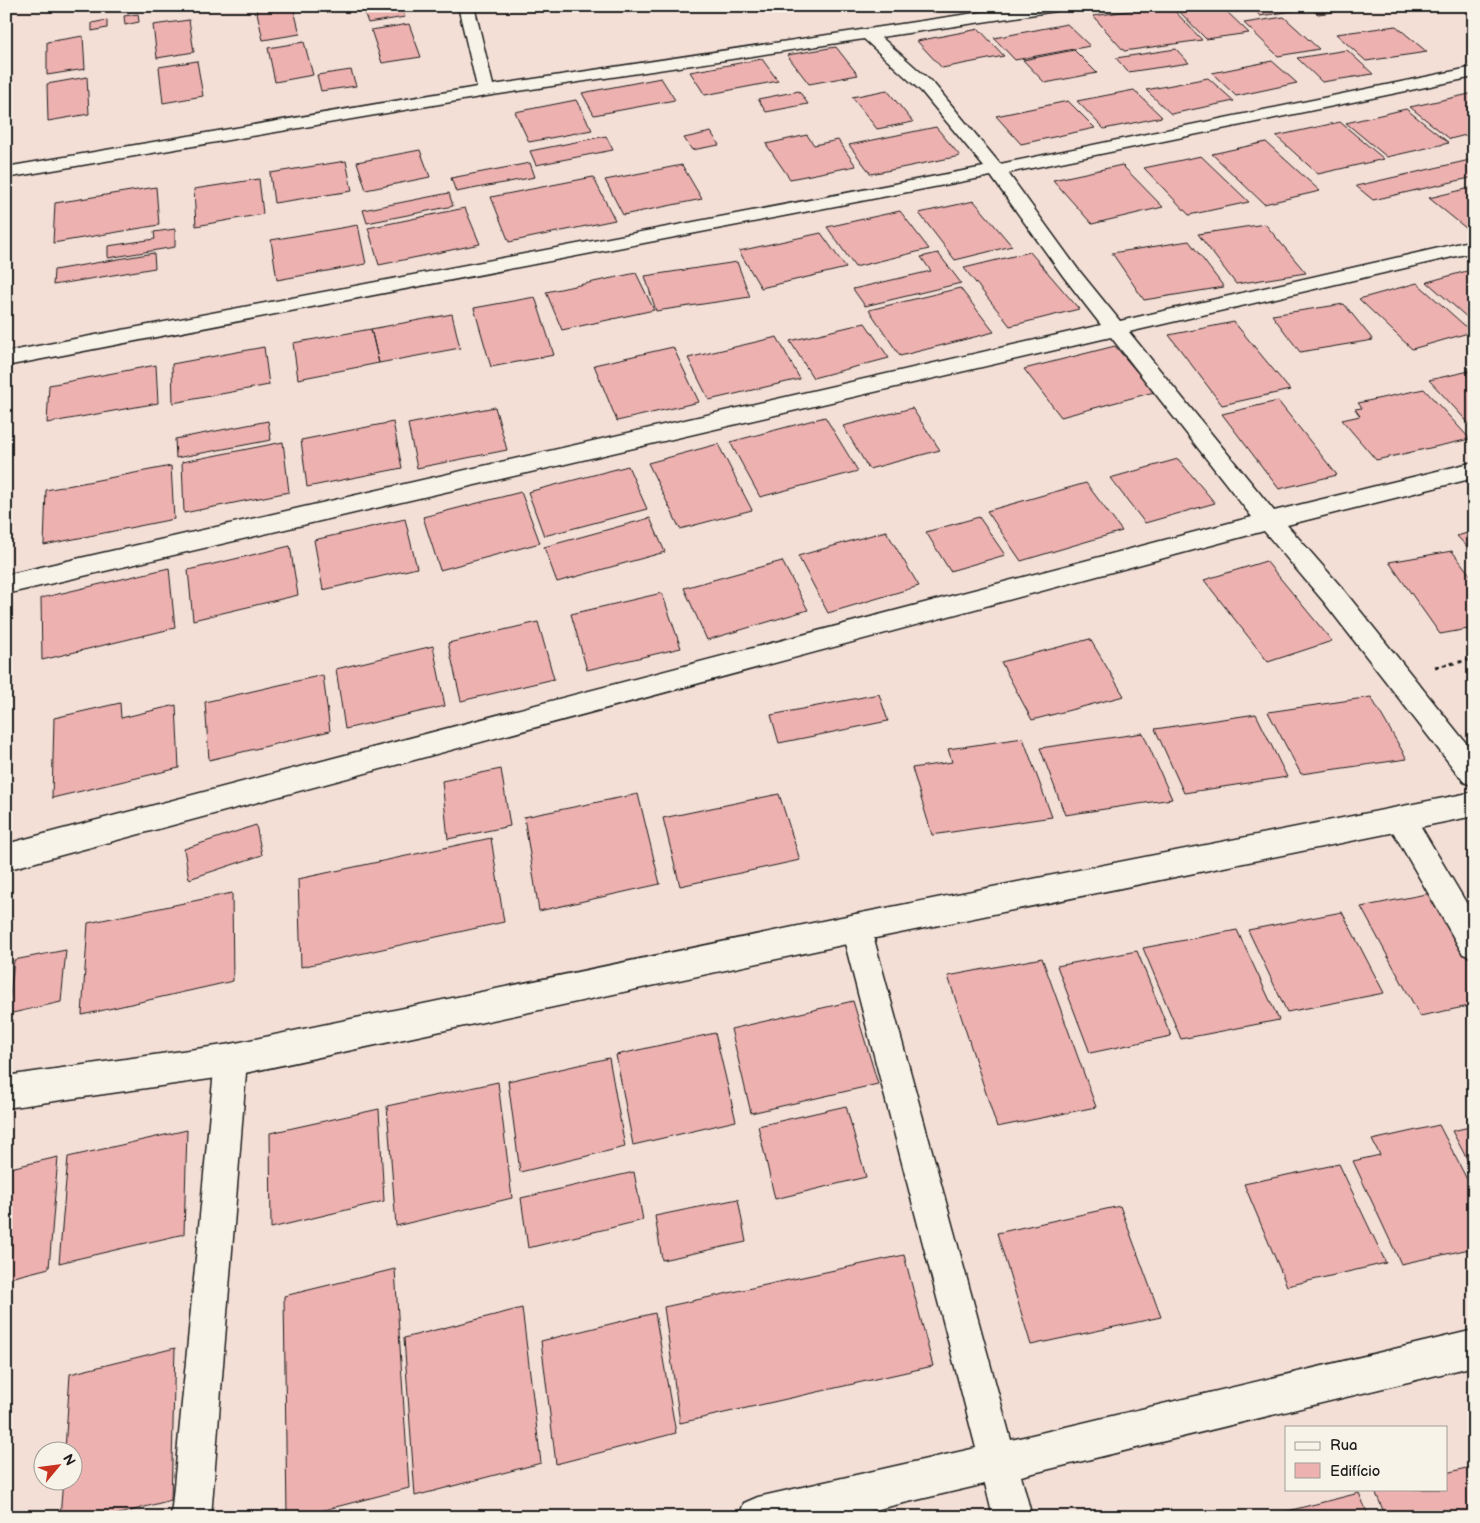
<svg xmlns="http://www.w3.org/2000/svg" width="1480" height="1523" viewBox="0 0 1480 1523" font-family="'Balsamiq Sans',sans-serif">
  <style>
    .building { fill: #edb1b0; stroke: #1c1c1c }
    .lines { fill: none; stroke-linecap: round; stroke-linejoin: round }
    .street-casing { stroke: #1c1c1c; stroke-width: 3 }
    .secondary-casing { stroke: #1c1c1c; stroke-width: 3 }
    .path { stroke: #1c1c1c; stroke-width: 3; stroke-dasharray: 4 4; stroke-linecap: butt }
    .street { fill: #f7f3e8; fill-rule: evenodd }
    .secondary { fill: #f7f3e8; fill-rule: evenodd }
  </style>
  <rect width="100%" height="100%" fill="#f4dfd7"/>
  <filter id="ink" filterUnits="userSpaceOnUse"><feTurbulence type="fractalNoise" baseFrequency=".02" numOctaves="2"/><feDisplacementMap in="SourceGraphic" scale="10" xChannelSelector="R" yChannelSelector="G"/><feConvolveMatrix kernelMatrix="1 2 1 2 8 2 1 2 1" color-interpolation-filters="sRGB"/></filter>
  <g filter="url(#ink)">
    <!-- building -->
    <path class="building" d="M267 6H293L300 34 263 40 256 8Z
      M362 6H401L405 17 368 23Z
      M1162 6H1170L1202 40 1124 51 1093 16Z
      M1174 6H1221L1249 33 1206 39Z
      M1251 6H1303L1306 9 1260 16Z
      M1309 6H1375L1318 14Z
      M138 14 139 22 125 25 124 16Z
      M1284 17 1319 49 1278 56 1244 23Z
      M107 20V28L92 31V23Z
      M189 20 194 52 157 58 153 25Z
      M409 24 421 57 382 63 371 30Z
      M1067 24 1090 46 1015 60 994 38Z
      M1396 26 1427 52 1366 61 1336 34Z
      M979 29 1004 56 942 68 917 41Z
      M83 36 85 69 47 75V42Z
      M304 42 313 75 275 82 268 48Z
      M836 47 858 75 809 84 787 55Z
      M1176 49 1189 63 1128 72 1116 58Z
      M1074 50 1097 73 1045 83 1023 60Z
      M1347 50 1373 74 1322 82 1297 58Z
      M762 59 778 81 705 95 690 72Z
      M197 61 203 96 163 103 159 67Z
      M1272 61 1297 83 1236 96 1212 73Z
      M351 70 356 86 321 91 317 75Z
      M87 77 89 114 48 121 47 84Z
      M661 78 675 100 594 115 582 93Z
      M1208 78 1234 101 1171 114 1146 90Z
      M887 90 913 122 877 129 852 97Z
      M1134 90 1162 117 1104 129 1077 101Z
      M799 91 808 104 766 112 758 99Z
      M1474 93V133L1450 139 1410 107Z
      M576 100 592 130 529 142 515 112Z
      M1068 101 1095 128 1021 144 996 116Z
      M1406 109 1449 143 1387 157 1346 123Z
      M1340 122 1384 159 1318 174 1276 136Z
      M936 127 960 156 871 174 849 145Z
      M711 132 719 145 692 150 684 138Z
      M807 135 814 145 838 140 856 166 790 179 766 144Z
      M606 136 613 150 536 165 530 151Z
      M1266 142 1320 191 1264 204 1212 154Z
      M420 150 430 177 366 190 357 162Z
      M1201 156 1249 202 1189 215 1144 168Z
      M1474 159V177L1373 200 1356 186Z
      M346 161 352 191 274 203 270 173Z
      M530 163 535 177 456 192 451 178Z
      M682 165 702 199 623 215 605 180Z
      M1122 165 1163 207 1092 224 1053 180Z
      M593 177 615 220 509 242 491 197Z
      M259 179 263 214 196 226 194 189Z
      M156 187 159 225 53 243 55 203Z
      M1474 187V227L1467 229 1429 198Z
      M449 193 453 206 367 223 363 210Z
      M974 201 1012 246 955 260 919 213Z
      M465 208 480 244 379 265 368 228Z
      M900 211 929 249 855 267 827 227Z
      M1265 224 1306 273 1236 284 1198 234Z
      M358 225 366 264 277 280 271 240Z
      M175 229V247L108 258V246L155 239 154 232Z
      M821 233 846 268 761 288 739 251Z
      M1189 241 1224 287 1144 300 1112 253Z
      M1030 252 1079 309 1010 326 964 268Z
      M154 253 155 268 53 285 54 270Z
      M938 253 961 283 865 306 853 289 931 271 921 257Z
      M737 262 750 297 656 311 645 276Z
      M1474 269V317L1469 319 1427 282Z
      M636 273 654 310 562 330 546 292Z
      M1417 283 1472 332 1412 349 1359 299Z
      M960 288 994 332 900 356 869 310Z
      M535 297 554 355 491 367 474 308Z
      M1344 304 1373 340 1300 352 1272 315Z
      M452 314 460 348 379 363 371 329Z
      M1234 322 1290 390 1222 405 1169 335Z
      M865 323 889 358 813 378 790 341Z
      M371 329 379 363 298 379 293 343Z
      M777 337 800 379 709 400 688 358Z
      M1115 346 1154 392 1061 417 1024 369Z
      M264 347 269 385 173 403 172 364Z
      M673 347 699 402 617 421 594 365Z
      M156 365 158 403 47 423 49 385Z
      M1474 370V429L1429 380Z
      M1424 389 1470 439 1376 460 1342 420 1360 416 1355 409 1362 408 1358 403Z
      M1278 401 1337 475 1279 489 1222 414Z
      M495 407 507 450 417 468 408 424Z
      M912 408 940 450 869 469 843 426Z
      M825 417 858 471 760 497 730 442Z
      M268 421 271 440 176 458 175 439Z
      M393 422 402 468 307 487 301 440Z
      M283 442 289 492 184 513 182 462Z
      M718 444 752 510 680 529 648 463Z
      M1178 459 1215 503 1145 523 1110 478Z
      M171 466 174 519 44 545 46 490Z
      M628 466 647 509 544 536 528 492Z
      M1086 483 1122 531 1021 561 987 511Z
      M521 492 540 543 440 570 423 517Z
      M979 517 1005 555 950 571 926 532Z
      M650 518 665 552 557 582 544 547Z
      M405 519 417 568 323 590 314 540Z
      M886 531 919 586 828 613 798 556Z
      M1474 531V554L1457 536Z
      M290 546 298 595 193 620 188 570Z
      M1452 551 1474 580V628L1440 634 1389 562Z
      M782 561 808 610 707 640 684 588Z
      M1266 561 1332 641 1268 662 1204 580Z
      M169 568 175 628 42 660 41 598Z
      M662 593 681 648 587 670 571 614Z
      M538 622 554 679 461 701 448 643Z
      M1090 639 1124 696 1032 720 1001 662Z
      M433 646 445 706 345 729 336 669Z
      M323 675 330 731 209 760 205 702Z
      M879 694 888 721 779 743 771 715Z
      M1371 697 1407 759 1301 774 1268 712Z
      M120 703 121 718 176 705 179 768 52 798 54 718Z
      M1256 714 1287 777 1184 793 1155 729Z
      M1143 733 1172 799 1065 815 1040 748Z
      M1023 738 1052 817 932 835 912 768 952 762 948 749Z
      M501 769 510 826 448 839 442 781Z
      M638 794 660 884 539 911 524 817Z
      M779 794 800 860 680 886 663 818Z
      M256 825 262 855 189 879 184 849Z
      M491 838 504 922 301 967 298 879Z
      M1436 892 1474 956V1005L1420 1016 1361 907Z
      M232 893 233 981 82 1015 88 923Z
      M1342 912 1384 993 1287 1012 1248 930Z
      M1237 930 1279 1020 1181 1039 1143 948Z
      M66 950 61 1002 8 1014 14 960Z
      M1137 951 1171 1036 1090 1053 1057 966Z
      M1042 958 1096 1107 997 1127 948 976Z
      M853 1001 878 1084 751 1113 731 1029Z
      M715 1033 736 1121 633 1145 616 1055Z
      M609 1058 625 1147 520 1172 508 1081Z
      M498 1082 512 1198 396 1226 387 1106Z
      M846 1106 866 1177 775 1199 758 1126Z
      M379 1109 384 1201 271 1228 270 1133Z
      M1439 1125 1474 1193V1248L1401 1264 1353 1161 1380 1155 1372 1140Z
      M1474 1126V1172L1452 1131Z
      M187 1130 184 1234 59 1263 68 1157Z
      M58 1157 49 1268 6 1279V1169Z
      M1339 1164 1386 1263 1287 1286 1244 1184Z
      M634 1172 643 1220 528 1248 521 1198Z
      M738 1199 746 1242 662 1260 655 1216Z
      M1120 1206 1161 1317 1031 1345 997 1233Z
      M904 1255 933 1366 680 1423 664 1307Z
      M395 1269 409 1488 297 1517H287L284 1296Z
      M522 1308 541 1463 415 1496 404 1338Z
      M655 1313 676 1433 556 1464 541 1341Z
      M175 1348 171 1500 108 1517H60L63 1480H72V1450H65L70 1374Z
      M1474 1466V1517H1386L1375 1491 1382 1489H1446V1473Z
      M1359 1493 1369 1517H1264Z"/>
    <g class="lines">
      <defs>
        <path id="street" d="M458 6H474L493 85 1022 6H1064L1062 9 1056 11 881 37 934 84 1000 164 1474 67V77L1008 173 1077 268 1120 321 1474 240V252L1129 332 1274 511 1474 462V478L1287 525 1342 588 1474 753V786L1464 782 1324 602 1264 531 6 870V844L1252 517 1111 337 6 594V575L1101 325 1063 276 991 176 6 366V352L984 167 922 92 864 39 486 96 6 178V167L477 87Z
          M1401 807 1411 810 1474 916V958L1463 954 1391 828 1387 819 1391 810Z
          M856 914 867 918 871 928 1011 1440 1474 1330V1366L1021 1476 1032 1517H993L985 1484 844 1517H739L744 1503 758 1497 976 1448 841 928 845 918Z
          M231 1044 242 1049 247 1060 211 1517H171L215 1060 220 1049Z"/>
        <path id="secondary" d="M1474 792V816L856 942 231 1076 6 1108V1076L231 1044 856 914Z"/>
      </defs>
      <!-- street casing -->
      <use href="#street" class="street-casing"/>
      <!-- secondary casing -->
      <use href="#secondary" class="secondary-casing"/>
      <!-- path -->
      <path class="path" d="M1435 667 1474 659"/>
      <!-- street -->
      <use href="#street" class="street"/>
      <!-- secondary -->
      <use href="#secondary" class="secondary"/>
    </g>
  </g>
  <!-- margin -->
  <rect width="1480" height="1523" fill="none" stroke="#f7f3e8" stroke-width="25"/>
  <rect x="12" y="12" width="1455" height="1498" fill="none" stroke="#1c1c1c" stroke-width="2" filter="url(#ink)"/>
  <!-- legend -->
  <rect x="1285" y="1426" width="162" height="65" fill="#f7f3e8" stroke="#9f9d96"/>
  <rect x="1295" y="1442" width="25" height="8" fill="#f7f3e8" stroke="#9f9d96"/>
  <text x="1330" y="1450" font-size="15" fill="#1c1c1c">Rua</text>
  <rect x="1295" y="1463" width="25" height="15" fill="#edb1b0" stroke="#9f9d96"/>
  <text x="1330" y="1476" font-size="15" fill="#1c1c1c">Edifício</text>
  <!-- north arrow -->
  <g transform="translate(58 1466) rotate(61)"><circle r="24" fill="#f7f3e8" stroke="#9f9d96"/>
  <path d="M0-4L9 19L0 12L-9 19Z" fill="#c8321e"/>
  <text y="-8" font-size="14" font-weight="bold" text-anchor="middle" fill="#1c1c1c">N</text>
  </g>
</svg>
